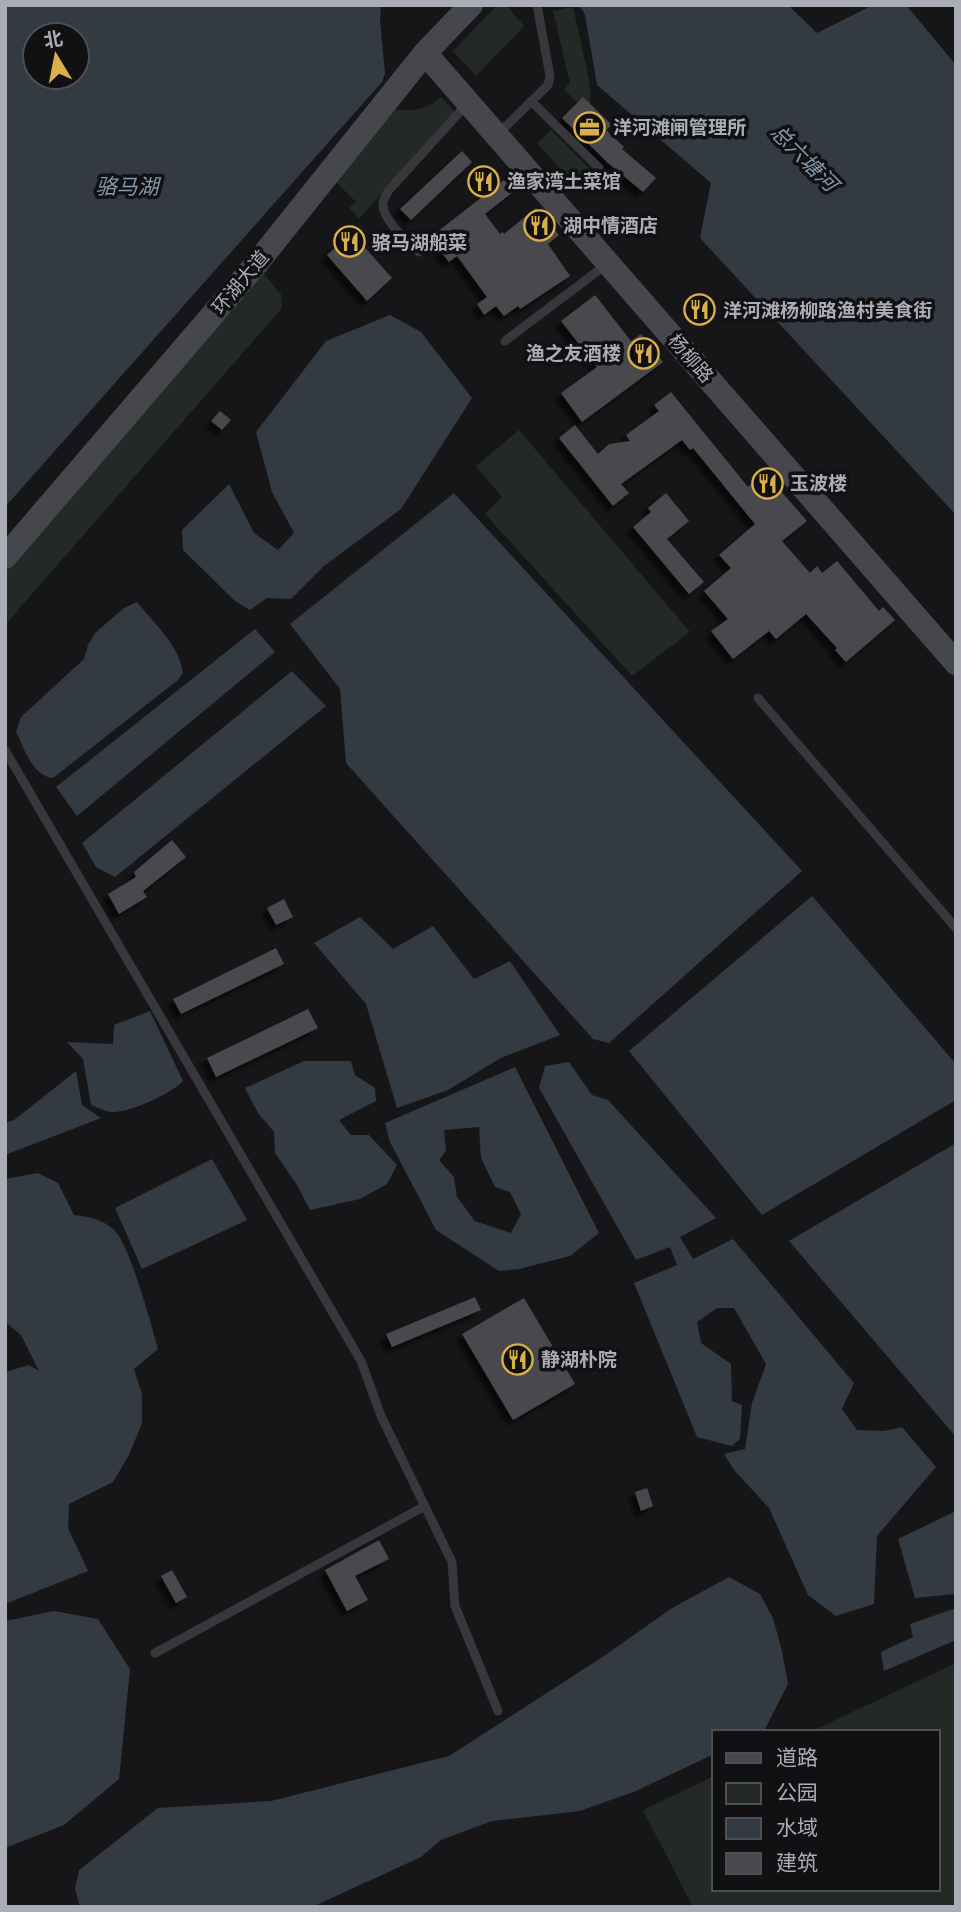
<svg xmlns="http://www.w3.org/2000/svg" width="961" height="1912" viewBox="0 0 961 1912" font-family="'Fira Sans','Noto Sans SC',sans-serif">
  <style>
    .green { fill: #232924 }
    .water { fill: #333a41; fill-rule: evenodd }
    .building { fill: #48494d; filter: url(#shadow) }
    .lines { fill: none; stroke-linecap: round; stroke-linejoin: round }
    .lane { stroke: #38383c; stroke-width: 9 }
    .secondary { stroke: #46474c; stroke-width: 24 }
    .labels { text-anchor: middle; stroke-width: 7; stroke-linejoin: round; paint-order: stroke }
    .poi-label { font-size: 19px; font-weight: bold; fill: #aaadb6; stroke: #111113; text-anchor: start }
    .street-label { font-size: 19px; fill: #aaadb6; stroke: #111113 }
    .water-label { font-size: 21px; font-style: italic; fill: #8599ac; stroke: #111113 }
  </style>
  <defs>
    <filter id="shadow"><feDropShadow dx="-6" dy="6" stdDeviation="2" flood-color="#0009"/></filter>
  </defs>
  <rect width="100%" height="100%" fill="#161618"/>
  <!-- green -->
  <path class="green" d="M497 5H506L524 26 476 76 453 51Z
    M573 7 589 79 591 105 578 103 564 90 570 83 553 11Z
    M441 97 455 112 359 219 349 208 356 202 336 182 393 109C412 112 426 110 441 97Z
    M551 130 594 173 579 189 537 143Z
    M262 272 281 294 282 308 5 625V570Z
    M519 430 690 632 632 676 485 514 502 497 476 466Z
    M956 1663V1907H693L643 1810 714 1776V1889H938V1732H810Z"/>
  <!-- water -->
  <path class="water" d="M5 5H381L380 20 385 74 382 82 5 507ZM35 35H77V77H35Z
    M579 5H788L817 33 873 5H906L956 65V515L700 238 711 183 597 85 585 15Z
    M390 315 421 332 472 398 401 509 324 566 291 599 267 598 250 610 235 601 183 550 182 530 229 484 254 533 278 550 294 533 272 492 256 432 326 341Z
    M454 493 802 871 609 1043 593 1039 346 763 340 689 290 624Z
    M137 602C153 622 180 646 183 673L178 680 53 778C32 776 25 749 16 732L21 717 84 659 88 645 95 633 124 608Z
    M255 629 275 652 77 816 56 787Z
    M292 671 326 706 115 877 96 867 82 843Z
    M812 896 956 1064V1100L762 1215 629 1051Z
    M360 917 393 949 433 926 474 979 510 961 560 1035 501 1058 448 1090 397 1108 366 1004 314 943Z
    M150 1011 183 1081C172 1093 130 1113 112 1112 106 1112 97 1107 91 1105L83 1059 67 1042 113 1044 114 1025Z
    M304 1061H351L355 1075 375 1088 376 1101 339 1120 351 1135H369L397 1165 387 1184 360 1199 310 1210 297 1185 275 1153 274 1132 258 1113 245 1088Z
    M569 1062 592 1095 608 1100 716 1218 680 1237 693 1259 733 1239 854 1383 842 1409 857 1430 884 1431 902 1427 936 1467 877 1536 874 1604 836 1616 808 1595 769 1508 734 1470 724 1454 745 1449 752 1403 766 1364 734 1308H717L697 1322 701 1343 731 1364 732 1401 742 1405 740 1439 732 1446 697 1437 634 1283 677 1265 670 1247 636 1260 539 1088 545 1066Z
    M515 1067 599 1233 570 1256 519 1269 499 1271 436 1230 390 1142 385 1123ZM479 1127 481 1158 495 1187 510 1192 521 1214 511 1233 475 1221 457 1197 454 1177 439 1160 446 1151 444 1130Z
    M76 1071 82 1105 101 1118 5 1155V1123L14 1120Z
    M956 1143V1437L789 1241Z
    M212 1159 247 1220 142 1269 115 1208Z
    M38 1173 58 1183 74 1215C90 1217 102 1219 114 1230 129 1242 152 1327 158 1349L134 1369 142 1394V1423L129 1455 113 1482 69 1504 68 1528 88 1571 5 1604V1372L29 1365 39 1371 21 1335 5 1322V1179Z
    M956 1511V1594L915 1598 898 1539Z
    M729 1577 760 1594 773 1618 782 1651 788 1684 764 1731 714 1732V1754L636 1791 580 1811 492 1821 441 1840 421 1857 312 1907H80L75 1889 79 1870 158 1808 271 1801 449 1756 604 1656 672 1608Z
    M956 1608V1640L884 1671 881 1652 913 1637 910 1624Z
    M54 1611 98 1619 130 1669 119 1779 64 1825 5 1848V1621Z"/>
  <!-- building -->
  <path class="building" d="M583 97 612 125 606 130 624 147 622 149 656 178 643 192 608 163 562 118Z
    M462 151 472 162 411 220 400 209Z
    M509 176 518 188 485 214 500 234 503 232 504 234 536 208 559 235 548 244 570 276 520 309 518 306 504 316 496 306 484 315 477 304 487 297 457 256 449 262 440 251 447 246 437 232Z
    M352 233 392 278 367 301 327 255Z
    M595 295 631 341 641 334 663 362 582 422 561 393 597 367 561 321Z
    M671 392 748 487 765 473 807 521 782 541 810 573 817 566 822 573 837 561 879 611 883 607 895 620 846 662 835 650 837 648 806 614 776 639 769 631 733 659 711 631 728 619 704 591 731 568 719 555 755 524 693 448 690 450 682 440 621 484 629 493 613 506 559 438 575 425 598 454 609 444 630 441 626 435 659 411 654 405Z
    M220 411 231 420 222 430 211 421Z
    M666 493 689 521 667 539 704 582 689 594 633 527 651 512 648 508Z
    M172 840 186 857 143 891 147 897 119 914 108 894 136 877 134 872Z
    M284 899 293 917 276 925 267 908Z
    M276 948 284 964 181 1014 173 999Z
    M308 1009 318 1028 216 1077 207 1058Z
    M475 1297 481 1310 392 1347 386 1334Z
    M524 1298 575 1384 513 1420 462 1334Z
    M647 1488 653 1506 641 1511 635 1492Z
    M379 1540 389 1559 355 1576 368 1600 347 1611 325 1570Z
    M172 1570 187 1597 176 1603 161 1576Z"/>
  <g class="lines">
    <!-- lane -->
    <path class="lane" d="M531 101 599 168
      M498 134 548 85 550 76 537 5
      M419 252C408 241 385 223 383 206 382 200 386 195 389 190L467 104
      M505 341 607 264
      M758 698 956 928
      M5 750 361 1361 381 1416 452 1562 455 1606 498 1711
      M155 1653 425 1506"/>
    <!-- secondary -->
    <path class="secondary" d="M425 53 956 663
      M5 557 257 263 425 53 471 5"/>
  </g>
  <!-- icons -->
  <defs>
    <symbol id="office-ring" viewBox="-11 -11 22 22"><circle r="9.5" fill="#111113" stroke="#dab04b" stroke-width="1.5"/><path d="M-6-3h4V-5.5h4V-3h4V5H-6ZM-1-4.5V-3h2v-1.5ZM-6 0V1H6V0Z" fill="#dab04b"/></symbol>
    <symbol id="restaurant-ring" viewBox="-11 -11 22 22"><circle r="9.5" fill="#111113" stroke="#dab04b" stroke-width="1.5"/><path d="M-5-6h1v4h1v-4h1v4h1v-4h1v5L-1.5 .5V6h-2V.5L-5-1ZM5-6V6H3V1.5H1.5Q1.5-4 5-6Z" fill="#dab04b"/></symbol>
  </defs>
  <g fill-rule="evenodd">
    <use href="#office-ring" x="572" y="110" width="35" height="35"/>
    <use href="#restaurant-ring" x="466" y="164" width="35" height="35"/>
    <use href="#restaurant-ring" x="522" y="208" width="35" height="35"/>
    <use href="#restaurant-ring" x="332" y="224" width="35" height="35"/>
    <use href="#restaurant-ring" x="682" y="292" width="35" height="35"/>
    <use href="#restaurant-ring" x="626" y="336" width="35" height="35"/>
    <use href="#restaurant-ring" x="750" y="466" width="35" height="35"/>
    <use href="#restaurant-ring" x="500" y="1342" width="35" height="35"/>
  </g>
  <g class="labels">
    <!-- poi labels -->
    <g class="poi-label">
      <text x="613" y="134">洋河滩闸管理所</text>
      <text x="507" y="188">渔家湾土菜馆</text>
      <text x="563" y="232">湖中情酒店</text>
      <text x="372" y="249">骆马湖船菜</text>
      <text x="723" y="317">洋河滩杨柳路渔村美食街</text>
      <text x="621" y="360" text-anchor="end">渔之友酒楼</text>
      <text x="790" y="490">玉波楼</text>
      <text x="541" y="1366">静湖朴院</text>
    </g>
    <!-- street labels -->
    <g class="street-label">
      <text transform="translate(240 282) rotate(-50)" y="7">环湖大道</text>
      <text transform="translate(691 358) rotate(49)" y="7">杨柳路</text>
    </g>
    <!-- water labels -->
    <g class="water-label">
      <text transform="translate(804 158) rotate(45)" y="7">总六塘河</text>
      <text x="127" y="194">骆马湖</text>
    </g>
  </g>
  <!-- border -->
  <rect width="961" height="1912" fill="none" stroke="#aaadb6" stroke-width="14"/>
  <!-- legend -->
  <rect x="712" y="1730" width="228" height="161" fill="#111113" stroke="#4e4f54" stroke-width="2"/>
  <rect x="726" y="1753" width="35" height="10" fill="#46474c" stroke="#4e4f54" stroke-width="2"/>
  <text x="776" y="1765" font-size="21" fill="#aaadb6">道路</text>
  <rect x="726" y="1783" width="35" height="21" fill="#232924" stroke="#4e4f54" stroke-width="2"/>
  <text x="776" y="1800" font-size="21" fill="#aaadb6">公园</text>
  <rect x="726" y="1818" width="35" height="21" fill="#333a41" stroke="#4e4f54" stroke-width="2"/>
  <text x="776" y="1835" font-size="21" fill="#aaadb6">水域</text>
  <rect x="726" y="1853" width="35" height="21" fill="#48494d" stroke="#4e4f54" stroke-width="2"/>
  <text x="776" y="1870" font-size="21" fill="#aaadb6">建筑</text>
  <!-- north arrow -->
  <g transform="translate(56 56) rotate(350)"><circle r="33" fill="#111113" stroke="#4e4f54" stroke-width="2"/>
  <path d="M0-5L12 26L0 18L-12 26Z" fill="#dab04b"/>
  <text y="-10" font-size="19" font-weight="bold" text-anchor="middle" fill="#aaadb6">北</text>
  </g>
</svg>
